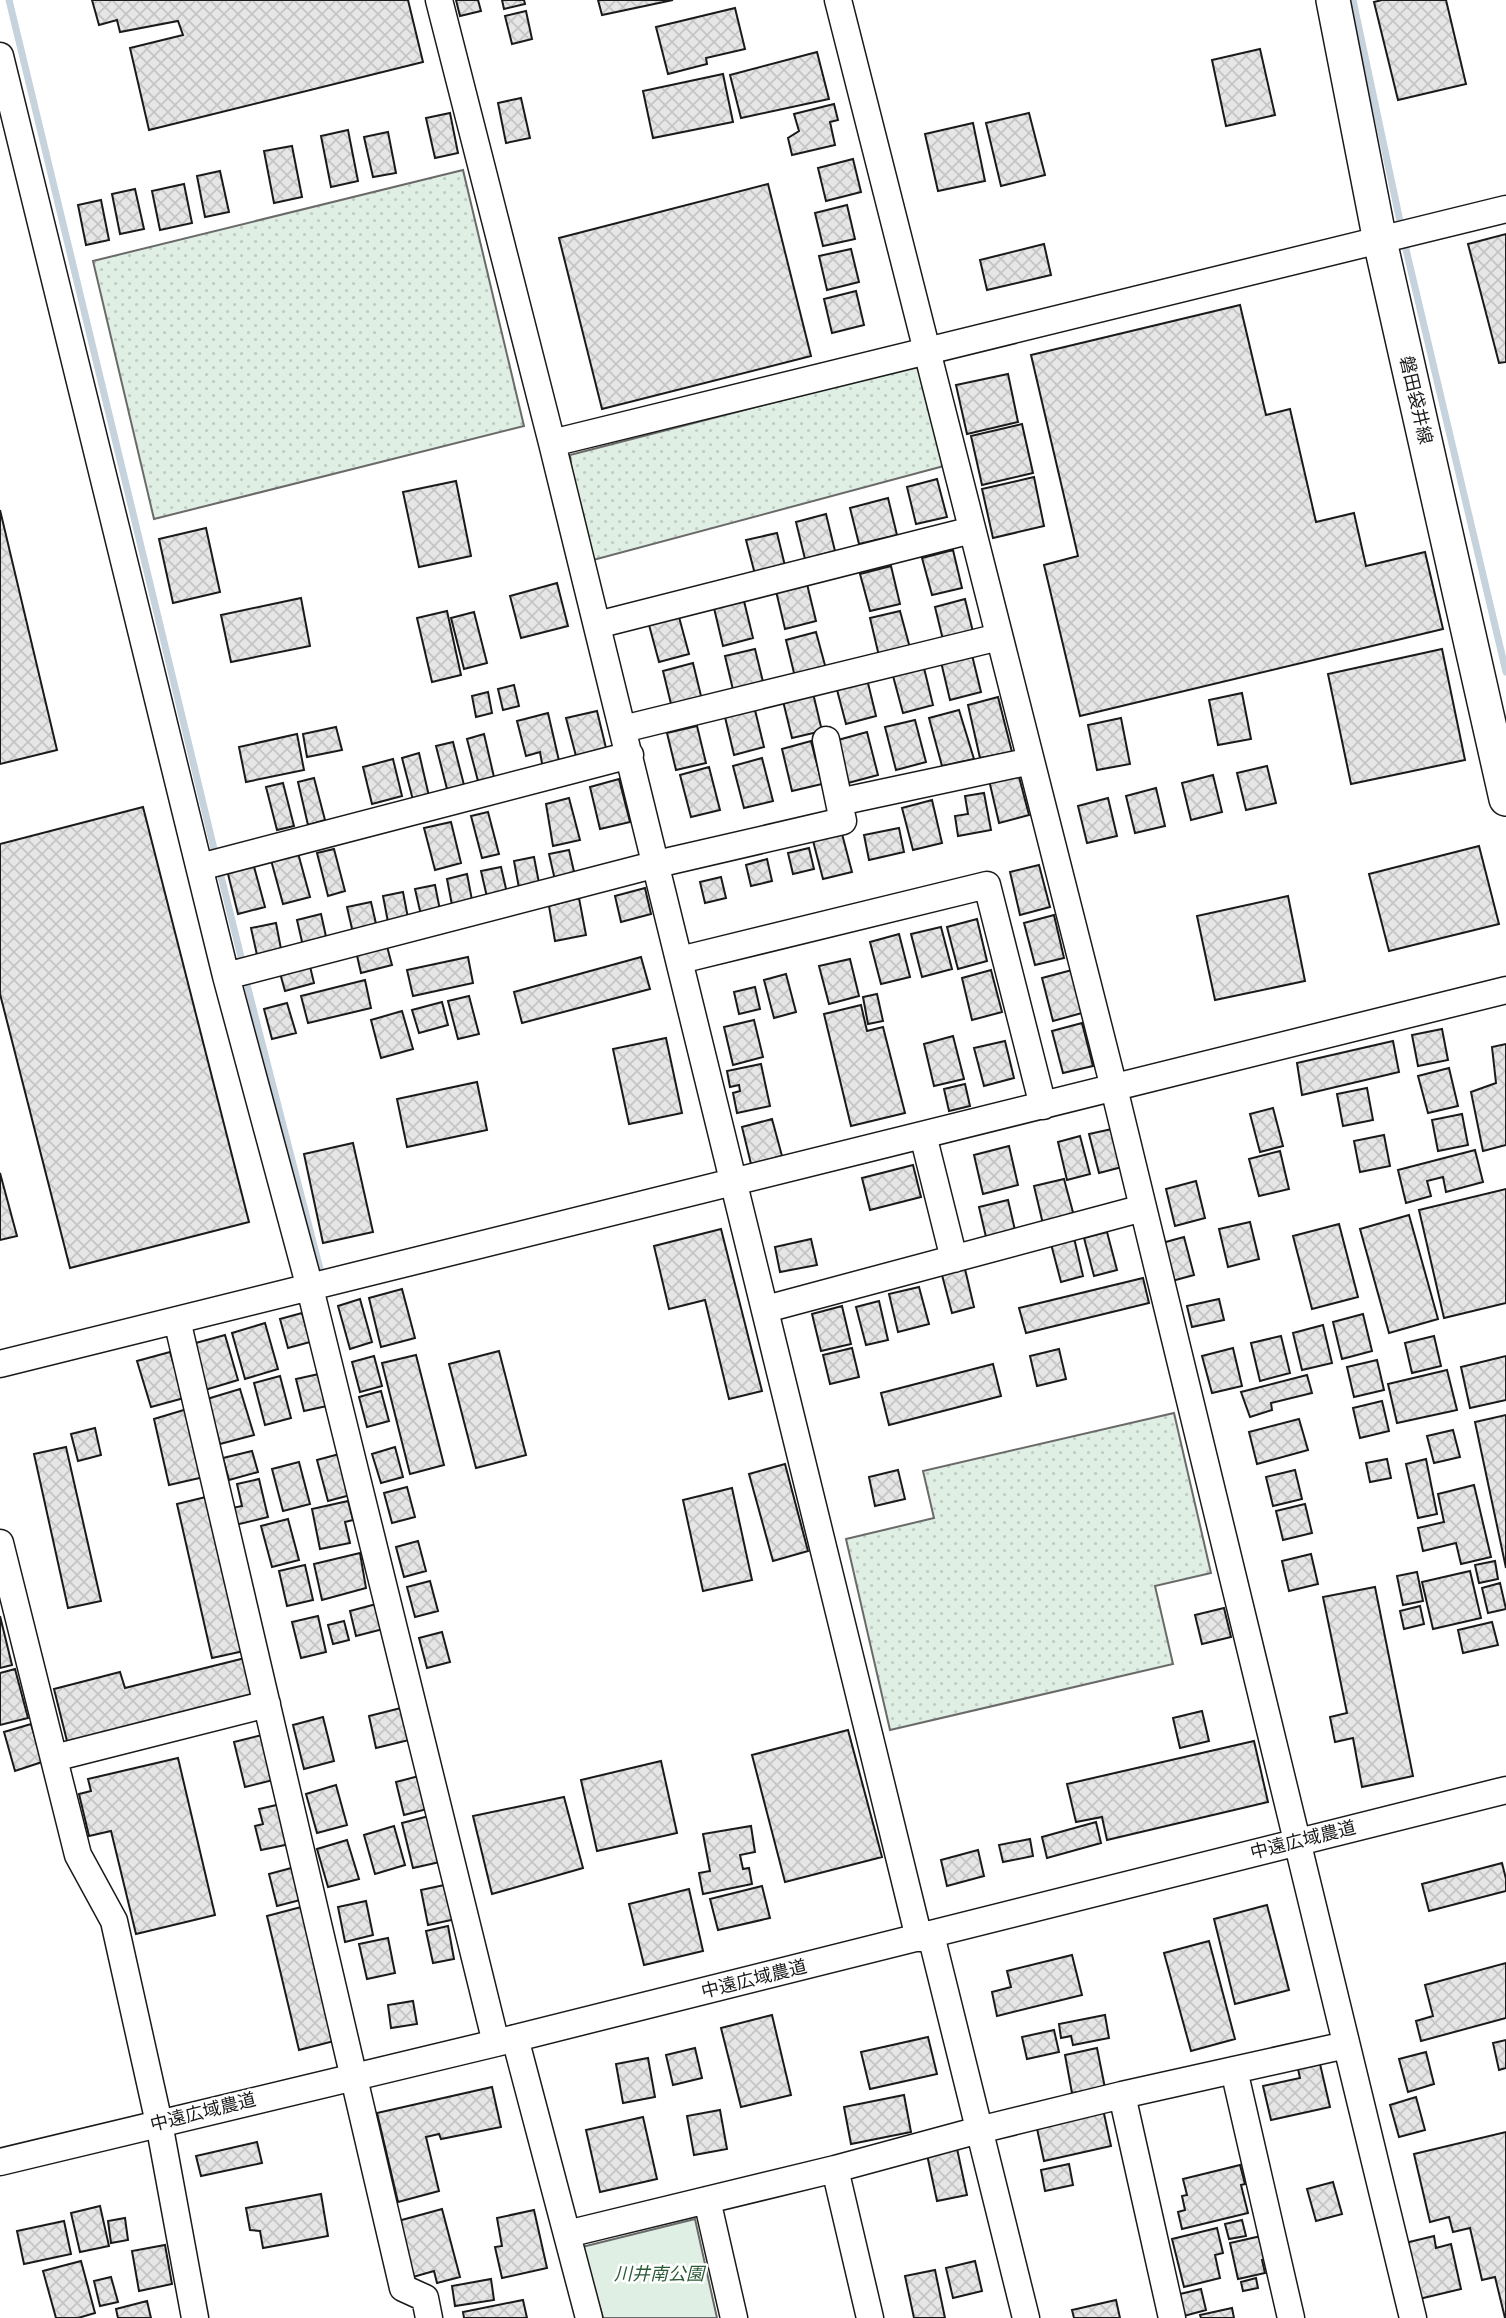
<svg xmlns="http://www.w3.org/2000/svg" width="1506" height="2318" viewBox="0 0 1506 2318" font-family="'Roboto Serif','Noto Sans JP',serif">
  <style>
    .grass { fill: url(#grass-dots); stroke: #6a6a6a; stroke-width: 2 }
    .park { fill: #e0efe3; stroke: #6a6a6a; stroke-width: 2 }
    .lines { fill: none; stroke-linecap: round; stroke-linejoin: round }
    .stream { stroke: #c6d2dc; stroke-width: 7 }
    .building { fill: url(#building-cross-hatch); stroke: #1a1a1a; stroke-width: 2 }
    .minor-casing { stroke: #1a1a1a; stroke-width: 29 }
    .major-casing { stroke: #1a1a1a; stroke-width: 36 }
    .minor { stroke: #fff; stroke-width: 26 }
    .major { stroke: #fff; stroke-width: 33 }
    .labels { text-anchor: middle; stroke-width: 5; stroke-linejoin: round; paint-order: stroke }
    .street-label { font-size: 18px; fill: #1a1a1a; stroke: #fff }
    .park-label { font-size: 18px; font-style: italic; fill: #2b5a34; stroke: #fff }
  </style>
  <defs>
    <pattern id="grass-dots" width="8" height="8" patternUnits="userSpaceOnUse" patternTransform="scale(1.75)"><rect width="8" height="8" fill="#e0efe3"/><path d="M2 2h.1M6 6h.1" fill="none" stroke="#c0ccc2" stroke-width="1.8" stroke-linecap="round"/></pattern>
    <pattern id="building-cross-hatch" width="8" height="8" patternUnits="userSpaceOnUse" patternTransform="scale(1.75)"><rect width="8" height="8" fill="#e6e6e6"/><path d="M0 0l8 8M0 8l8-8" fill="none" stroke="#c5c5c5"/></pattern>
  </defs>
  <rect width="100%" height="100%" fill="#fff"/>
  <!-- grass -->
  <path class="grass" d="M463 170 524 426 154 519 93 261Z
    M930 362 955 463 582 563 570 455Z
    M1174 1413 1211 1573 1155 1586 1173 1664 890 1730 846 1539 934 1518 923 1471Z"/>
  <!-- park -->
  <path class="park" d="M695 2219 717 2318H603L582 2247Z"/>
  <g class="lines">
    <!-- stream -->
    <path class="stream" d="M9 0 216 857
      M1353 0 1401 226
      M1404 241 1506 672
      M219 868 243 965
      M245 977 322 1277"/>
  </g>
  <!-- building -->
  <path class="building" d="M92 0H408L423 62 149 130 130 48 183 35 178 21 120 32 117 20 99 25Z
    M456 0H478L481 11 460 16Z
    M502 0H524L525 4 504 9Z
    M598 0H673L602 15Z
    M1382 0H1446L1466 84 1398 100 1374 2Z
    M735 8 745 49 706 58 707 64 668 74 656 27Z
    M526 11 532 39 512 44 505 16Z
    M1260 49 1275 115 1226 126 1212 60Z
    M817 52 829 99 741 118 730 75Z
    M723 74 733 122 653 138 643 91Z
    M521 98 530 138 506 143 498 103Z
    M834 104 838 120 830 122 835 145 792 155 788 138 799 131 794 114Z
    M450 113 458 153 435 158 426 118Z
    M1029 113 1045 175 1001 186 986 123Z
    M973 123 985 181 938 191 925 134Z
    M348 130 358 181 331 187 321 136Z
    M388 132 396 173 373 177 364 137Z
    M292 146 302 197 274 203 264 151Z
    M853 159 861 192 826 201 818 168Z
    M220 171 229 212 205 217 197 176Z
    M184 184 192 223 160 230 152 191Z
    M768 184 811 356 602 409 559 238Z
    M135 189 144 229 120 234 112 194Z
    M101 200 109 240 86 245 78 205Z
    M847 205 855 239 823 246 815 213Z
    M1506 234V362L1499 363 1468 244Z
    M1044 244 1051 275 987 290 980 260Z
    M851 249 859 282 827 290 819 256Z
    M856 291 864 325 832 333 824 299Z
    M1240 305 1266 415 1290 409 1316 522 1354 513 1366 566 1425 552 1443 629 1080 716 1044 565 1078 556 1031 355Z
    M1008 374 1018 422 967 434 956 385Z
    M1022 424 1033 473 982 485 971 436Z
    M1034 477 1044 526 993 538 982 489Z
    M937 479 947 517 916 524 907 487Z
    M456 481 471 556 419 567 403 492Z
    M888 498 897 535 859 544 850 508Z
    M0 510 57 750 0 764Z
    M826 514 835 551 805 559 796 522Z
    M206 528 220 592 173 603 159 539Z
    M777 533 786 570 756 578 746 540Z
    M953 550 962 588 932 595 922 558Z
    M891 566 900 604 870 611 860 574Z
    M557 583 568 626 521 638 510 596Z
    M807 584 816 621 785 629 776 591Z
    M301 598 310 646 231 662 221 615Z
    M965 599 974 636 944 644 935 607Z
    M744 601 753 638 723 646 714 608Z
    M447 611 461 675 432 682 417 618Z
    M900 611 910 648 879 656 870 618Z
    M474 612 487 663 464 669 451 618Z
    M679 617 689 654 659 662 649 625Z
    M816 632 826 669 795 677 786 640Z
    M755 649 764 686 734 694 725 656Z
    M1442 649 1465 760 1351 784 1328 674Z
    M972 655 981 692 950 700 941 662Z
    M693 663 702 700 672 708 663 671Z
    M924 668 933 705 903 713 893 676Z
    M867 679 876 716 846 724 836 686Z
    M514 685 519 706 503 710 498 689Z
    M488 692 492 713 476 717 472 696Z
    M813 693 822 731 792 738 783 701Z
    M1242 693 1251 739 1218 745 1209 700Z
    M998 697 1012 752 980 758 968 705Z
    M755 710 764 747 734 755 725 717Z
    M959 710 974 759 942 766 929 718Z
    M597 711 606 748 576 756 566 718Z
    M548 713 560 765 543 769 540 752 526 756 517 721Z
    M1121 718 1130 764 1097 770 1088 725Z
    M915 720 926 762 896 770 885 727Z
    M697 726 706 763 676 770 667 733Z
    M336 727 342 750 307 757 303 734Z
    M867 732 878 775 848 783 838 740Z
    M297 734 304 770 246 782 239 747Z
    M484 734 494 777 478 781 467 739Z
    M811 741 822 784 792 791 782 749Z
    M453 742 464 785 447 789 436 746Z
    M419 753 429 796 413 800 402 758Z
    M762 758 773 801 744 808 733 766Z
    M393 759 402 796 372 804 363 767Z
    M1267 766 1276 803 1246 810 1237 773Z
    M709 767 720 810 691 817 680 775Z
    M1018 773 1029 815 999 823 989 780Z
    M1213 775 1222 812 1191 820 1182 783Z
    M314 778 325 820 308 825 298 782Z
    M619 779 630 822 600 829 590 787Z
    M283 783 294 826 277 830 266 787Z
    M1156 788 1165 826 1135 833 1126 796Z
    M984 793 991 830 958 836 955 816 968 814 965 796Z
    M569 798 580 840 553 846 546 804Z
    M1108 798 1117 836 1087 843 1078 806Z
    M932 800 942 843 913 850 902 808Z
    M143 807 249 1222 70 1268 0 994V844Z
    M488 812 499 854 482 858 471 816Z
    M451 822 461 863 435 870 424 828Z
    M899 828 904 852 869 860 864 835Z
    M841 830 852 872 823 879 812 837Z
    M1479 846 1499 924 1389 951 1369 874Z
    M809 848 814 869 793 874 788 853Z
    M334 849 345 891 328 896 317 853Z
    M569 850 575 876 555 880 549 854Z
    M298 853 310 897 283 904 271 860Z
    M534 857 539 883 519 888 514 861Z
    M767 859 772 881 751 886 746 865Z
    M253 863 265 907 238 914 227 870Z
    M1039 865 1050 907 1020 915 1010 872Z
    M501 867 507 893 487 897 481 871Z
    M467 874 472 900 452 905 447 879Z
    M721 877 726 898 705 903 700 882Z
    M435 885 440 910 421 915 415 889Z
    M645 888 651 914 621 922 615 896Z
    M403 892 408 918 388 922 383 896Z
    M1288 896 1305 981 1215 1000 1197 916Z
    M579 898 586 935 555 941 549 906Z
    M371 902 377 928 353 933 347 907Z
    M321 914 327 941 303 946 297 920Z
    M1054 915 1064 958 1035 965 1024 923Z
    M977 919 987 961 958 969 947 927Z
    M276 923 281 949 257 955 251 928Z
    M941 927 952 969 922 977 911 934Z
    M899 934 910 977 881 984 870 942Z
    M385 939 392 965 361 973 355 947Z
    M468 957 473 983 413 996 407 970Z
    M641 957 650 989 522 1023 514 992Z
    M308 958 314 983 285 991 278 966Z
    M850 959 859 996 829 1004 819 966Z
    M991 970 1002 1012 972 1020 962 978Z
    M1072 970 1082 1013 1053 1021 1042 978Z
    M786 974 796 1012 774 1018 764 980Z
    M365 980 371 1008 308 1023 301 996Z
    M755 987 760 1009 739 1014 734 992Z
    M877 994 883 1021 868 1024 863 997Z
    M469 996 479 1034 458 1039 448 1001Z
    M442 1002 448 1025 419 1033 412 1010Z
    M287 1003 296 1033 272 1039 264 1009Z
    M861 1005 867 1031 883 1027 905 1113 851 1126 824 1014Z
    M402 1011 413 1049 381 1058 371 1020Z
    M754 1020 763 1057 733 1065 724 1027Z
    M1082 1023 1093 1066 1063 1073 1052 1031Z
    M1442 1029 1448 1060 1418 1066 1412 1035Z
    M953 1036 964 1079 934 1086 924 1044Z
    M666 1038 682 1113 629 1124 613 1049Z
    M1005 1041 1014 1078 984 1086 974 1048Z
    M1393 1041 1399 1072 1302 1095 1297 1063Z
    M1506 1044V1145L1483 1151 1471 1092 1496 1083 1492 1047Z
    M761 1064 770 1106 737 1113 733 1093 740 1091 739 1085 730 1087 727 1071Z
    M1449 1068 1458 1106 1428 1113 1418 1076Z
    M477 1082 487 1130 407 1147 397 1099Z
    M965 1084 970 1106 949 1111 944 1089Z
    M1367 1088 1373 1120 1343 1126 1337 1094Z
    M1273 1108 1283 1146 1260 1152 1250 1114Z
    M1462 1114 1468 1145 1438 1151 1432 1120Z
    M772 1119 782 1156 751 1164 742 1127Z
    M1112 1129 1122 1167 1099 1173 1089 1134Z
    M1384 1135 1390 1166 1360 1172 1354 1141Z
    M1080 1136 1090 1174 1067 1180 1058 1142Z
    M353 1143 373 1232 323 1243 304 1154Z
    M1009 1146 1018 1185 983 1194 974 1155Z
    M1475 1150 1483 1182 1446 1192 1443 1177 1427 1181 1431 1196 1406 1203 1398 1170Z
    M1280 1151 1289 1189 1259 1196 1249 1159Z
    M913 1165 921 1197 870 1210 862 1178Z
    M0 1173 17 1236 0 1240Z
    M1064 1179 1074 1216 1043 1224 1034 1186Z
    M1196 1181 1205 1218 1175 1226 1166 1189Z
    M1506 1189V1303L1444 1318 1419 1210Z
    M1008 1200 1015 1230 986 1237 979 1207Z
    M1409 1215 1438 1319 1389 1333 1360 1229Z
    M1250 1222 1259 1259 1228 1267 1219 1229Z
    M1339 1224 1358 1297 1312 1309 1293 1236Z
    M721 1229 762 1391 729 1399 705 1300 669 1309 654 1246Z
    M1107 1232 1117 1270 1094 1276 1084 1238Z
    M1184 1237 1194 1275 1172 1281 1162 1243Z
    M1074 1238 1083 1276 1061 1282 1051 1244Z
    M811 1239 817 1265 780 1272 775 1247Z
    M965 1269 974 1307 952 1313 942 1275Z
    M1143 1278 1149 1303 1026 1333 1019 1308Z
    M919 1287 929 1324 898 1332 889 1294Z
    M402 1289 415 1338 381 1347 369 1298Z
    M360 1299 372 1342 350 1349 338 1306Z
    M1219 1299 1224 1320 1192 1327 1187 1306Z
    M879 1301 888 1340 866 1345 856 1307Z
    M842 1306 851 1344 821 1351 812 1314Z
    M302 1313 310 1342 288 1348 280 1319Z
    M1363 1314 1372 1351 1342 1359 1333 1322Z
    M265 1323 278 1369 245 1379 232 1333Z
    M1323 1325 1332 1363 1302 1370 1293 1333Z
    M225 1335 238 1380 205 1390 192 1344Z
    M1281 1336 1290 1373 1260 1381 1251 1343Z
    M1434 1336 1441 1366 1412 1373 1405 1343Z
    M852 1348 859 1377 830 1384 823 1355Z
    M1233 1348 1242 1386 1212 1393 1202 1356Z
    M1059 1349 1066 1379 1037 1386 1030 1356Z
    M499 1351 526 1455 476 1468 449 1364Z
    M170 1352 184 1398 151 1407 137 1361Z
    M416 1355 444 1465 410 1474 382 1363Z
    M374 1356 382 1386 360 1392 352 1362Z
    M1506 1356V1400L1470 1408 1461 1367Z
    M1377 1360 1384 1390 1354 1397 1347 1367Z
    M993 1364 1001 1396 889 1425 881 1393Z
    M1447 1370 1457 1410 1397 1423 1388 1384Z
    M319 1374 327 1406 304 1411 296 1379Z
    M1307 1375 1312 1393 1271 1403 1272 1410 1250 1417 1241 1392Z
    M280 1376 291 1418 265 1425 254 1383Z
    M240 1389 254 1435 220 1444 207 1399Z
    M381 1391 389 1421 367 1427 359 1397Z
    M1382 1401 1389 1431 1360 1438 1353 1408Z
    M187 1409 204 1477 169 1485 154 1419Z
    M1506 1415V1568L1475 1422Z
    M1299 1419 1308 1450 1257 1464 1249 1432Z
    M95 1428 101 1455 78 1461 71 1434Z
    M1453 1430 1460 1457 1434 1463 1427 1436Z
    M66 1447 101 1601 68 1608 34 1454Z
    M395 1447 403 1477 381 1483 372 1454Z
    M252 1451 258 1472 229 1480 223 1458Z
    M343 1453 354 1494 328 1501 317 1460Z
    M1387 1459 1391 1478 1370 1482 1366 1463Z
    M1426 1459 1437 1514 1418 1518 1406 1464Z
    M299 1462 310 1504 283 1511 272 1469Z
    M785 1464 808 1551 773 1561 749 1474Z
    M898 1470 905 1499 875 1506 869 1477Z
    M1295 1470 1302 1499 1273 1506 1266 1477Z
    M259 1479 268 1517 231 1526 228 1509 242 1506 237 1484Z
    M1474 1485 1491 1557 1461 1564 1456 1543 1423 1551 1418 1528 1444 1522 1438 1494Z
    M407 1487 415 1517 392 1523 384 1493Z
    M732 1488 752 1580 703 1591 683 1500Z
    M210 1496 244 1651 212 1658 177 1504Z
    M348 1501 353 1520 345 1522 350 1543 320 1549 312 1509Z
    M1305 1504 1312 1533 1283 1540 1276 1511Z
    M288 1519 299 1560 272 1567 261 1526Z
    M418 1541 426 1571 404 1577 396 1547Z
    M360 1553 366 1588 322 1600 314 1564Z
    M1311 1554 1318 1584 1289 1591 1282 1561Z
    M1495 1561 1498 1579 1479 1583 1475 1565Z
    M305 1565 313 1600 287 1606 279 1571Z
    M1470 1571 1481 1618 1433 1629 1422 1582Z
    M1417 1572 1423 1601 1403 1605 1397 1576Z
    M430 1581 438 1611 415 1617 407 1587Z
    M1500 1583 1506 1609 1488 1613 1482 1588Z
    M1375 1587 1413 1776 1362 1787 1353 1738 1335 1742 1330 1717 1347 1713 1323 1597Z
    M380 1603 387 1628 356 1636 350 1611Z
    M1420 1606 1424 1624 1404 1629 1400 1611Z
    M1224 1608 1231 1637 1202 1644 1195 1615Z
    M0 1616 12 1665 0 1668Z
    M318 1616 326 1652 301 1658 292 1622Z
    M344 1621 349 1640 333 1644 328 1625Z
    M1492 1622 1498 1645 1463 1653 1458 1630Z
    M442 1632 450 1662 427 1668 419 1638Z
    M249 1657 259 1696 68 1745 54 1689 120 1672 125 1688Z
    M15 1669 28 1718 0 1725V1673Z
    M401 1708 409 1740 376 1748 369 1716Z
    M1202 1711 1209 1741 1180 1748 1173 1718Z
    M323 1717 334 1761 304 1769 293 1725Z
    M31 1724 42 1762 15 1771 4 1732Z
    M848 1730 882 1857 785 1882 752 1755Z
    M262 1735 273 1780 245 1787 234 1742Z
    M1254 1741 1268 1802 1107 1840 1102 1817 1076 1822 1067 1784Z
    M178 1758 215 1915 136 1934 111 1831 89 1836 79 1794 91 1791 88 1779Z
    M661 1761 677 1833 597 1851 581 1780Z
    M419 1776 427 1809 404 1815 396 1782Z
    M336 1785 347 1825 317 1833 306 1794Z
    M564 1797 583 1868 492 1894 473 1816Z
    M281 1804 290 1844 261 1850 255 1826 263 1824 259 1809Z
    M429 1816 440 1862 413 1868 402 1823Z
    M1096 1822 1101 1843 1047 1858 1042 1837Z
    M394 1826 405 1865 375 1874 364 1835Z
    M751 1826 755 1852 740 1855 743 1869 749 1868 752 1884 703 1894 699 1873 710 1871 703 1834Z
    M1030 1839 1033 1856 1003 1862 999 1845Z
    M347 1840 359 1879 328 1887 317 1849Z
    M978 1850 984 1876 947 1886 941 1860Z
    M1502 1863 1506 1879V1891L1429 1911 1422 1884Z
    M295 1867 304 1899 277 1906 269 1874Z
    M449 1884 456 1919 428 1925 421 1890Z
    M762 1886 770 1918 718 1930 710 1899Z
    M689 1889 703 1951 644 1965 629 1904Z
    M366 1901 373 1935 345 1942 338 1907Z
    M1267 1905 1289 1990 1235 2004 1214 1919Z
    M305 1906 338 2040 299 2050 267 1916Z
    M448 1926 454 1959 433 1963 426 1931Z
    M388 1938 395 1973 367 1979 359 1944Z
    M1209 1941 1235 2039 1191 2051 1164 1953Z
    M1072 1955 1082 1995 997 2016 992 1992 1011 1987 1007 1971Z
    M1506 1963V2018L1421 2041 1416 2021 1433 2016 1425 1985Z
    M413 2001 417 2024 391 2028 388 2005Z
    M772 2015 791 2095 741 2107 721 2028Z
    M1105 2015 1109 2038 1073 2045 1071 2036 1061 2038 1059 2024Z
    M1054 2030 1059 2052 1027 2059 1022 2037Z
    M928 2037 937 2074 870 2089 861 2052Z
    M1506 2040V2068L1499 2070 1493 2043Z
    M695 2048 702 2078 673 2085 666 2055Z
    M1097 2048 1105 2088 1072 2093 1065 2055Z
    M1426 2052 1434 2084 1408 2092 1399 2059Z
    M648 2058 655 2097 623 2103 616 2064Z
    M1320 2064 1330 2107 1271 2120 1263 2086 1300 2078 1298 2069Z
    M492 2087 501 2127 441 2139 439 2134 426 2137 439 2191 398 2202 377 2113Z
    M904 2095 911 2132 851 2144 844 2107Z
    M1416 2097 1425 2130 1399 2137 1390 2105Z
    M1103 2109 1111 2146 1044 2161 1036 2124Z
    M720 2110 727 2149 694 2155 687 2116Z
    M643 2117 657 2179 600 2192 586 2130Z
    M1506 2132V2318H1505L1495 2277 1482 2280 1470 2228 1453 2232 1449 2217 1430 2222 1414 2154Z
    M257 2142 262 2163 201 2176 196 2156Z
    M956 2144 967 2195 937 2201 926 2150Z
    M1069 2164 1073 2185 1045 2191 1041 2170Z
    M1240 2165 1245 2184 1241 2185 1248 2213 1182 2229 1178 2212 1185 2210 1182 2196 1187 2195 1183 2179Z
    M1333 2182 1342 2214 1316 2221 1307 2189Z
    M321 2194 328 2236 263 2248 260 2231 250 2230 246 2208Z
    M100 2206 109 2246 80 2252 71 2213Z
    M442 2209 460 2277 437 2283 434 2271 413 2277 398 2221Z
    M534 2210 547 2268 502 2278 495 2247 502 2246 497 2218Z
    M125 2218 128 2240 111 2243 108 2221Z
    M1242 2220 1246 2236 1229 2239 1225 2224Z
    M64 2221 71 2254 24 2264 17 2231Z
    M1217 2228 1223 2253 1215 2255 1220 2278 1184 2287 1172 2239Z
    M1261 2236 1266 2259 1262 2260 1265 2273 1238 2279 1230 2243Z
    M1434 2236 1436 2248 1451 2244 1461 2289 1419 2299 1405 2243Z
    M165 2245 172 2284 139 2291 132 2251Z
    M81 2261 95 2313 78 2318H56L43 2271Z
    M975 2261 982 2291 953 2298 946 2268Z
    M935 2270 945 2318H914L905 2276Z
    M111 2277 118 2302 100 2306 94 2281Z
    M1256 2278 1258 2288 1243 2291 1241 2282Z
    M491 2279 494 2300 455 2306 452 2286Z
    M1201 2289 1206 2310 1184 2316 1180 2294Z
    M523 2300 527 2318H464L463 2312Z
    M1116 2300 1120 2318H1074L1072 2310Z
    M147 2301 151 2318H118L116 2309Z
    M1232 2308 1234 2318H1201L1200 2315Z"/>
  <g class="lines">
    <defs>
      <path id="minor" d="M439 0 552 443 919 1938
        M838 0 1114 1088 1413 2318
        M0 56 226 976 310 1288 496 2043
        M552 443 1506 209
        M597 625 972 530
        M623 729 999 637
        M839 802 1031 761
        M200 867 630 755
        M680 960 987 885 1043 1106
        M226 976 657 864 843 821 826 740
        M923 1135 954 1259
        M766 1309 1143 1208
        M177 1320 403 2288 425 2298 429 2318
        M0 1364 1506 990
        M0 1543 78 1855 114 1921 159 2123 195 2318
        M54 1758 267 1704
        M931 1935 1026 2318
        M515 2038 589 2318
        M1234 2070 1291 2318
        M0 2162 496 2043 1506 1790
        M835 2169 979 2130 1122 2095
        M707 2200 734 2318
        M567 2234 835 2169 870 2318
        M1172 2318 1122 2095 1346 2045"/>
      <path id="major" d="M1333 0 1380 241 1506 799"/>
    </defs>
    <!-- minor casing -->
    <use href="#minor" class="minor-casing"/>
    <!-- major casing -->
    <use href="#major" class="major-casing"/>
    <!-- minor -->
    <use href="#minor" class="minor"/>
    <!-- major -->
    <use href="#major" class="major"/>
  </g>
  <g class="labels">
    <!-- street labels -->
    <g class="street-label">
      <text transform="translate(1416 400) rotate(77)" y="6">磐田袋井線</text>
      <text transform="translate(1303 1840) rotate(-14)" y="6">中遠広域農道</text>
      <text transform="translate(754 1979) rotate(-14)" y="6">中遠広域農道</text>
      <text transform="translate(203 2112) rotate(-14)" y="6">中遠広域農道</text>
    </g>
    <!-- park labels -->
    <g class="park-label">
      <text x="659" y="2280">川井南公園</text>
    </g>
  </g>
</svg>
